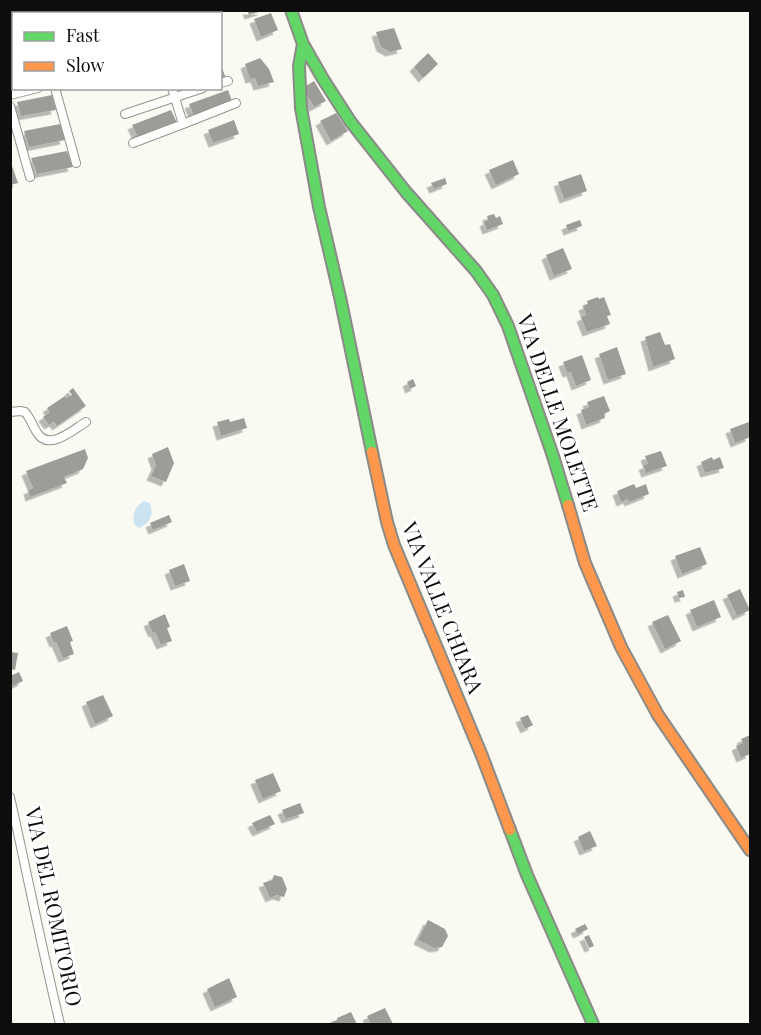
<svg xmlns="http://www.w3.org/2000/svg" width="761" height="1035" viewBox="0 0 761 1035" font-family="'Playfair Display',serif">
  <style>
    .water { fill: #cce3f1 }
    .building { fill: #9e9c98; filter: url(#shadow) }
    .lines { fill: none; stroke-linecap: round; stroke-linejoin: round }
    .street-casing { stroke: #949390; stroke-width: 10 }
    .fast-casing { stroke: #8a8a87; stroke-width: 14 }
    .slow-casing { stroke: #8a8a87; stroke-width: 14 }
    .street { stroke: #fefefd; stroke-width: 8 }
    .fast { stroke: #63d668; stroke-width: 10 }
    .slow { stroke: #ff974d; stroke-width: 10 }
    .labels { text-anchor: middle; stroke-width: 6; stroke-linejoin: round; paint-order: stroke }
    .street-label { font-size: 21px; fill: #0d0d0d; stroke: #fff }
  </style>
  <defs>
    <filter id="shadow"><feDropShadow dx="-4.5" dy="4.5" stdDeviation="0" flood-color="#0004"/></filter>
  </defs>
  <rect width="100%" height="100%" fill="#faf9f2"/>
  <!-- water -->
  <path class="water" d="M144 501 150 503C154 514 150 523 139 528L134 524C132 514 135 506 144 501Z"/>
  <!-- building -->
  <path class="building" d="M133 10H149V11L142 14H135Z
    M247 10H262V11L249 15Z
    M271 13 278 30 261 37 254 19Z
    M394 28 402 49 390 52 381 47 376 32Z
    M14 46V63L10 64V47Z
    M428 53 438 64 423 78 414 67Z
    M260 58 269 69 274 82 258 86 255 78 250 79 245 64Z
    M220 63 226 78 220 79Z
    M314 81 326 101 314 107 303 88Z
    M228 90 232 101 194 116 189 104Z
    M52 95 56 110 21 116 17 102Z
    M171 110 177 123 138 137 132 125Z
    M336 113 348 131 331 141 320 121Z
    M234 120 239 134 213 143 208 130Z
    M60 124 65 140 29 147 24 131Z
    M67 151 73 167 37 174 31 158Z
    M10 160 18 183 10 185Z
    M513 160 519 174 496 185 489 170Z
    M581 174 587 191 564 199 558 182Z
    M445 178 447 184 434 189 431 183Z
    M494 214 496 218 500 216 503 224 487 230 484 222 488 220 487 216Z
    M580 220 582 226 568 231 566 225Z
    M563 248 572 269 554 276 546 255Z
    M598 297 599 299 604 297 611 315 607 316 610 324 587 332 581 317 586 315 583 306 588 304 587 301Z
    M660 332 665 345 670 344 675 359 653 367 645 337Z
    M617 347 626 374 608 380 599 354Z
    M582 355 591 380 576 386 571 372 567 373 563 362Z
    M413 379 416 386 410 389 407 382Z
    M73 388 86 406 57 426 54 422 49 425 43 417 50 412 47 408 65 396 66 398 72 395 69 391Z
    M604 396 610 411 604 414 605 418 586 425 581 410 589 407 587 402Z
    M244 418 247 428 221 436 217 422 229 419 230 422Z
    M749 422 750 426V437L735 443 730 429Z
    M168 447 174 463 166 482 151 476 156 465 152 454Z
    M85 449 88 458 83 469 64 477 67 483 30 497 28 490 33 488 26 471Z
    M661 451 667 466 646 473 643 465 648 464 645 456Z
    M712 457 713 460 720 457 724 468 705 473 701 462Z
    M634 484 636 488 646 484 649 494 629 502 628 499 621 502 617 491Z
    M169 515 172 522 153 530 150 523Z
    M700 547 707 564 682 574 675 556Z
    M184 564 190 581 175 586 169 570Z
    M740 589 750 610 737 616 727 595Z
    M683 590 685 597 679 598 677 592Z
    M714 600 721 617 697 627 690 610Z
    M165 614 170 627 167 628 172 641 161 645 155 632 153 633 148 622Z
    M668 615 681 641 665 649 652 622Z
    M67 626 73 641 70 642 74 654 63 658 56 642 54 643 50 633Z
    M10 652 18 653 15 670 10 669Z
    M19 672 23 681 13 686 10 676Z
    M103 695 113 716 95 724 86 702Z
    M528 715 533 725 525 729 520 718Z
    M750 735V754L741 758 736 746 743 743 741 739Z
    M273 773 281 791 263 799 255 780Z
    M300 803 304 813 286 819 282 810Z
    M270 815 275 824 257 832 252 823Z
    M590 831 597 846 584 851 578 837Z
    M274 875 282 877 287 889 284 897 277 895 270 898 263 883 272 880Z
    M428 920 445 929 448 936 442 947 434 948 418 940Z
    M585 924 588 929 578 934 575 929Z
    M589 935 594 946 589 948 584 937Z
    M229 978 237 997 215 1007 207 989Z
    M385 1008 393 1024H371L367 1016Z
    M351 1012 357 1024H327L337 1020V1018Z"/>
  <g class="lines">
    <defs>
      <path id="street" d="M50 14 58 10
        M203 14 212 10
        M10 29 14 28
        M220 83 228 81
        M55 88 76 163
        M172 88 183 124 236 103
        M10 95 38 88
        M10 106 30 177
        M125 114 203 88
        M133 143 183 124
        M10 412 20 411 25 412C31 419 33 427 38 434 50 451 74 429 86 422
        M10 797C27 873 42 949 60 1024"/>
      <path id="fast" d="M291 10 303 44 323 79 350 121 406 192 476 271 493 295 508 326 552 453 568 505
        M303 44 299 66 301 108 319 207 340 297 372 452
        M510 830 527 875 593 1024"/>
      <path id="slow" d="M372 452 387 522 394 545 482 756 510 830
        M568 505 585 563 621 647 658 715 750 850"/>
    </defs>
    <!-- street casing -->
    <use href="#street" class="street-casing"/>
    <!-- fast casing -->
    <use href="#fast" class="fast-casing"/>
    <!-- slow casing -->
    <use href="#slow" class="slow-casing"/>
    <!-- street -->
    <use href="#street" class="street"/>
    <!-- fast -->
    <use href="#fast" class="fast"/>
    <!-- slow -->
    <use href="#slow" class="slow"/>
  </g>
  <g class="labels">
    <!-- street labels -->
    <g class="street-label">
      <text transform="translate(557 413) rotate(71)" y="7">VIA DELLE MOLETTE</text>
      <text transform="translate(442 608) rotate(68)" y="7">VIA VALLE CHIARA</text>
      <text transform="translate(53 907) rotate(78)" y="7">VIA DEL ROMITORIO</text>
    </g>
  </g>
  <!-- border -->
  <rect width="761" height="1035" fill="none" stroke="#0d0d0d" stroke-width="24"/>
  <!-- legend -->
  <rect x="12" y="12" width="210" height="78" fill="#ffffff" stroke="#9e9e9e" stroke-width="1.5"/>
  <rect x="24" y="32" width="30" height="9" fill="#63d668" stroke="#9e9e9e" stroke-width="1.5"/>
  <text x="66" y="42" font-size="18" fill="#0d0d0d">Fast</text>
  <rect x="24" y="62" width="30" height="9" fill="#ff974d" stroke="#9e9e9e" stroke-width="1.5"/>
  <text x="66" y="72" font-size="18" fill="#0d0d0d">Slow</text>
</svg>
